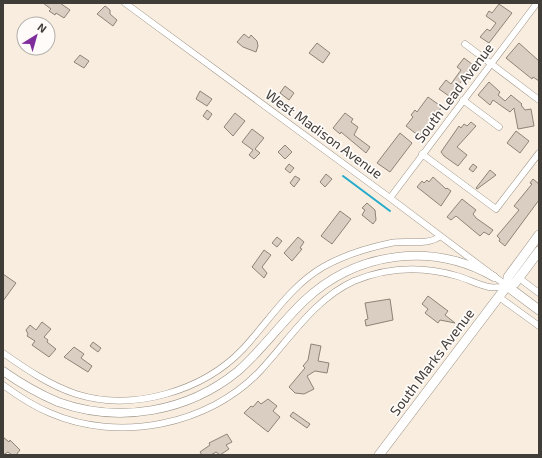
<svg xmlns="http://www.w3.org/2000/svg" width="542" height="458" viewBox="0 0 542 458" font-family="'Exo 2',sans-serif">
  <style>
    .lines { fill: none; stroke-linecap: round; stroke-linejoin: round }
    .stream { stroke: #24abcb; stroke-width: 2 }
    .building { fill: #d9cec1; stroke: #8d8376 }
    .minor-casing { stroke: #9b9185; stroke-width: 7 }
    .tertiary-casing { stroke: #9b9185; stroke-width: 9 }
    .secondary-casing { stroke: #9b9185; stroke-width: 10 }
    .minor { stroke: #fff; stroke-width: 6 }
    .tertiary { stroke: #fff; stroke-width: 8 }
    .secondary { stroke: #fff; stroke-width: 9 }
    .labels { text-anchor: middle; stroke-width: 3.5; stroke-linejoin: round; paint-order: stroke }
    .street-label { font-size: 14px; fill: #403c37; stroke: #fefbf9 }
  </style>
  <rect width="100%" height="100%" fill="#f8eddf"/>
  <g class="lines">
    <!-- stream -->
    <path class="stream" d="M343 176 390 211"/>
  </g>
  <!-- building -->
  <path class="building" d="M43 3H60L70 10 64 18 56 13 55 15 49 11 51 9Z
    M499 4 512 13 489 43 480 37 487 29 490 31 496 23 486 16 489 11 492 13Z
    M105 6 110 10V14L117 20 113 26 97 14Z
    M244 34 249 38 251 35 257 41 258 46 256 52 243 47 237 42Z
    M317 43 330 53 323 63 309 53Z
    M519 43 539 61V81L533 77 532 79 506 58Z
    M80 55 89 61 84 68 74 62Z
    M464 58 473 65 465 77 449 96 439 89 446 80 451 84 461 70 457 67Z
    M489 82 500 92 498 95 505 101 511 95 522 104 521 105 525 110 531 109 534 126 518 129 514 108 510 112 493 100 490 105 478 95Z
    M285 86 294 93 289 100 280 93Z
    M200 91 212 99 207 106 196 99Z
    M428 97 442 107 419 136 406 126 413 117 411 115 415 110 417 112Z
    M207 110 212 114 208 120 203 116Z
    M235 113 245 121 233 136 224 127Z
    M345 113 353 119 351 122 358 127 354 135 370 147 366 153 341 132 340 134 333 128Z
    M471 122 476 126 457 147 467 155 458 166 444 156 441 152 459 126 461 128 464 124 467 126Z
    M252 129 264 138 255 149 260 153 254 159 249 155 253 150 242 142Z
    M516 131 529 141 520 153 507 143Z
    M400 133 412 143 390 172 377 163Z
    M285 145 292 152 285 159 278 152Z
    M289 164 294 168 290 173 285 169Z
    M473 164 477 167 473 172 469 169Z
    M490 170 496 175 477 189 476 188Z
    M326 174 332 179 325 187 320 182Z
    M295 176 300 179 294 187 290 183Z
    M433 177 446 189 447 188 451 191 441 206 417 187 422 181 424 183 427 180 429 182Z
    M533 179 539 184V200L505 246 499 241 500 239 497 236 519 210 514 206 532 184 530 183Z
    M462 199 476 210 473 214 476 218 493 230 489 235 484 232 480 236 456 216 451 220 447 217Z
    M367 203 375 210 376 220 373 224 362 215 365 210 362 208Z
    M340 211 351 219 332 244 321 236Z
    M277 237 282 241 277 247 272 243Z
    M298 237 304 242 300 248 302 249 292 261 284 253Z
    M264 250 271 255 262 267 267 273 264 278 252 267Z
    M3 274 16 283 3 301Z
    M428 296 448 311 445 315 455 323 440 320 438 323 425 313 428 309 422 304Z
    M390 299 393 320 366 326 365 320 368 319 365 303Z
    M42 322 51 329 44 337 48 340 47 342 56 349 49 357 32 345 35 341 27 336 28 334 26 330 30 325 36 330Z
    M93 342 101 348 98 352 90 346Z
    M311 344 321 346 318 361 329 363 327 373 315 371 307 376 314 389 304 394 295 393 289 387 305 368 303 366 308 360Z
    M74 347 84 354 81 358 92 366 88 372 64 357Z
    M268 399 277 406 273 411 280 417 268 432 244 413 251 406 253 407 258 401 261 404Z
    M293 412 310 424 307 428 290 416Z
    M227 434 232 442 226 445 229 449 220 455 216 452 211 455H202L200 452 210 445 209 443Z
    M3 437 9 442 10 440 20 450 16 455H12L8 452 3 455Z"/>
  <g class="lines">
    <defs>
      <path id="minor" d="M125 3 390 198 507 286
        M465 44 539 100
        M463 100 499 127
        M422 154 496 209 539 153
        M390 198 537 3
        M519 278 539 293
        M499 297 539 326
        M3 353C26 369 49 385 76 394 133 412 203 391 243 349 269 321 290 286 323 267 344 255 367 248 391 243 406 240 429 246 440 236
        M3 385C18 396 33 406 50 413 119 443 209 425 260 371 289 340 314 299 354 281 388 267 423 266 457 276 468 279 478 285 489 287 494 288 501 287 507 286"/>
      <path id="tertiary" d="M3 371C20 383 39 394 58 402 119 424 188 412 238 371 262 350 281 323 304 301 356 252 432 241 494 277"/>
      <path id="secondary" d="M507 286 508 277 539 235
        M507 286 539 310
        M379 455 507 286 515 283 539 251"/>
    </defs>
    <!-- minor casing -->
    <use href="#minor" class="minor-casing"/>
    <!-- tertiary casing -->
    <use href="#tertiary" class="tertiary-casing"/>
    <!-- secondary casing -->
    <use href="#secondary" class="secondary-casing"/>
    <!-- minor -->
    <use href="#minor" class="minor"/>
    <!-- tertiary -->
    <use href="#tertiary" class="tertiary"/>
    <!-- secondary -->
    <use href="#secondary" class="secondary"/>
  </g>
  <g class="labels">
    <!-- street labels -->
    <g class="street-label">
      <text transform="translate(454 93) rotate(-53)" y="5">South Lead Avenue</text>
      <text transform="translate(324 134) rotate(36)" y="5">West Madison Avenue</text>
      <text transform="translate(432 362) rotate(-53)" y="5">South Marks Avenue</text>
    </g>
  </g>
  <!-- border -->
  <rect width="542" height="458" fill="none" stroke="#403c37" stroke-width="8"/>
  <!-- north arrow -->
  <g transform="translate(36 36) rotate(37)"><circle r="19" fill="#fefbf9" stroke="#b2afab"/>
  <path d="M0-3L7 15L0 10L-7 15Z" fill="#802d9c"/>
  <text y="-6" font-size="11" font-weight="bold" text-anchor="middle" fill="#403c37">N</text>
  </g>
</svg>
